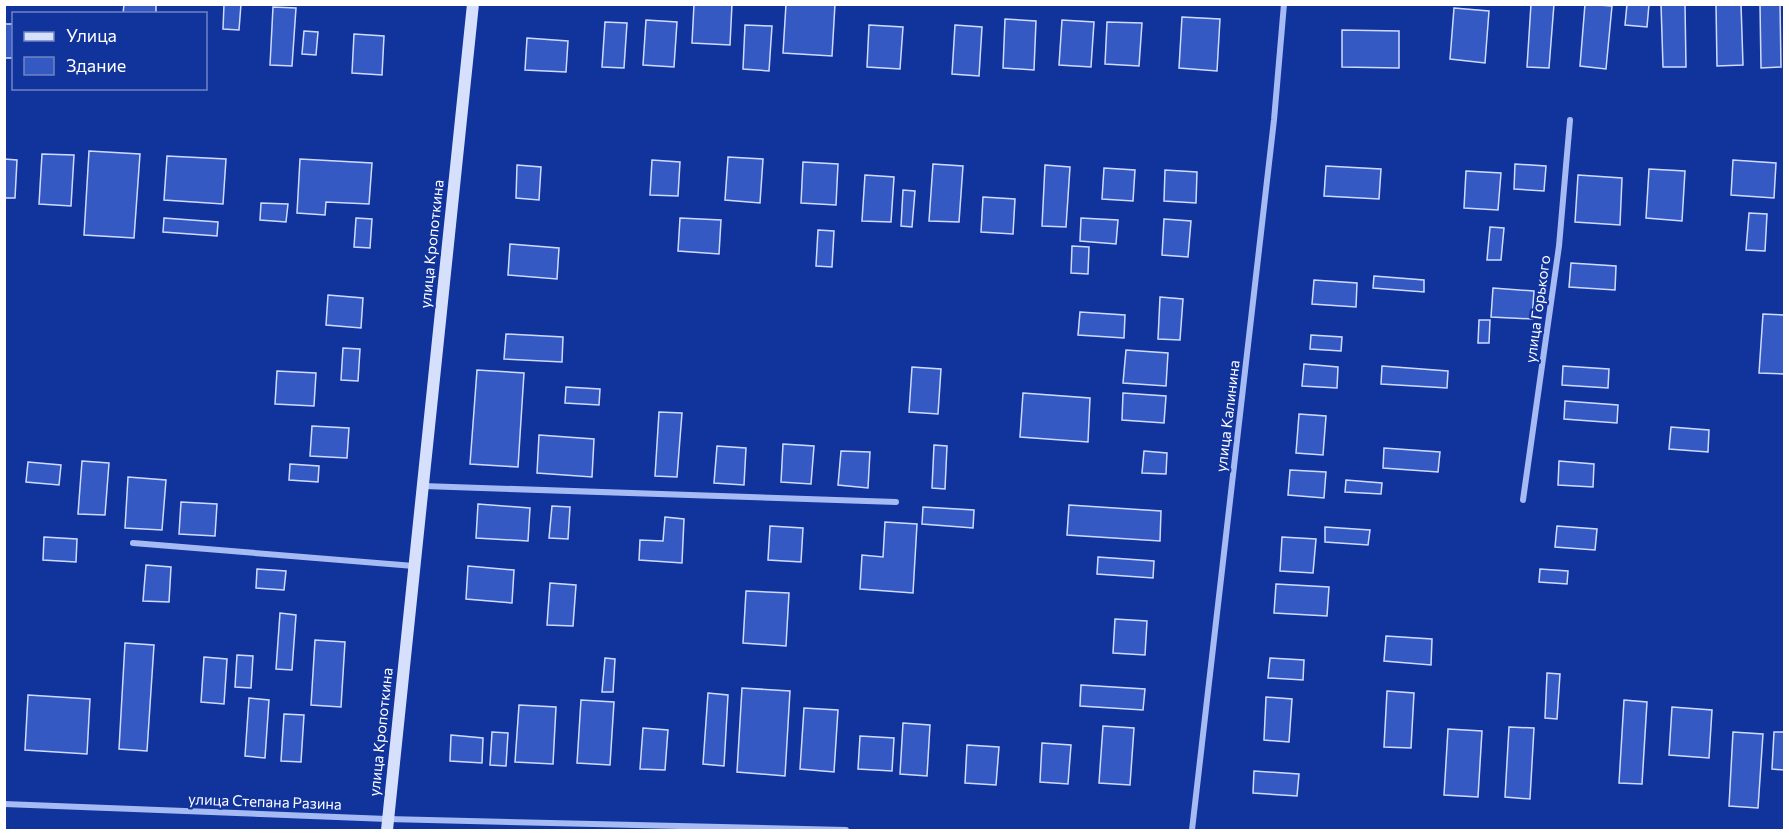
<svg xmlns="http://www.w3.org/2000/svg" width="1789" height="835" viewBox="0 0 1789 835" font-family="Commissioner,sans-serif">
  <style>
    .building { fill: #3559c2; stroke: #cfdbfe; stroke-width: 1.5 }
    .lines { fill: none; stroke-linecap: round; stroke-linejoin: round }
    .street { stroke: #a6baf4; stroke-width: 6 }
    .secondary { stroke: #d6e0fd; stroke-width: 12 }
    .labels { text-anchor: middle; stroke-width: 4.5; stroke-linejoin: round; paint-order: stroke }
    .street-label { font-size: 15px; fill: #fff; stroke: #11339c }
  </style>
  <rect width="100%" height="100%" fill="#11339c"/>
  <!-- building -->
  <path class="building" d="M124 4H156V14H123Z
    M224 4H241L239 30 223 29Z
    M694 4H732L730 45 692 43Z
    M786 4H835L832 56 783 53Z
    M1531 4H1554L1549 68 1527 67Z
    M1585 4 1612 6 1606 69 1580 66Z
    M1627 4H1649L1647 27 1625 25Z
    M1661 4H1685L1686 67H1663Z
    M1716 4H1741L1743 65 1717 66Z
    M1760 4H1780L1781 67 1761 68Z
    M273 7 296 8 292 66 270 65Z
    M1454 8 1489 11 1485 63 1450 59Z
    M1182 17 1220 19 1217 71 1179 68Z
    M1005 19 1036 21 1034 70 1003 68Z
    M646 20 677 22 674 67 643 65Z
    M1062 20 1094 22 1091 67 1059 65Z
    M605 22 627 23 624 68 602 67Z
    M1107 22 1142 23 1139 66 1105 64Z
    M4 24H14V58H4Z
    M745 25 772 26 769 71 743 69Z
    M869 25 903 27 900 69 867 67Z
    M955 25 982 27 979 76 952 74Z
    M1342 30 1399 31V68L1342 67Z
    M304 31 318 32 316 55 302 54Z
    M354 34 384 36 382 75 352 73Z
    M527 38 568 41 566 72 525 70Z
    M89 151 140 154 134 238 84 235Z
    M42 154 74 155 71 206 39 204Z
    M167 156 226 159 223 204 164 200Z
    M728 157 763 159 760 203 725 200Z
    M4 159 17 160 15 198H4Z
    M300 159 372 163 369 204 326 202 325 215 297 213Z
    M652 160 680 162 678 196 650 195Z
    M1733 160 1776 163 1774 198 1731 195Z
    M803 162 838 164 836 205 801 203Z
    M933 164 963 166 959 222 929 221Z
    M1515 164 1546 166 1544 191 1514 189Z
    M517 165 541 167 539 200 516 198Z
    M1045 165 1070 167 1066 227 1042 226Z
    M1326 166 1381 169 1379 199 1324 196Z
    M1104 168 1135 170 1133 201 1102 199Z
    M1649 169 1685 171 1682 221 1646 218Z
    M1165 170 1197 172 1196 203 1164 201Z
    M1466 171 1501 173 1498 210 1464 208Z
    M865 175 894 177 891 222 862 221Z
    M1578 175 1622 178 1620 225 1575 222Z
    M903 190 915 191 912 227 901 226Z
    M983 197 1015 199 1013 234 981 232Z
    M261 203 288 204 286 222 260 220Z
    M1749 213 1767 214 1765 251 1746 250Z
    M164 218 218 222 217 236 163 232Z
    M356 218 372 219 370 248 354 247Z
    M680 218 721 220 719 254 678 251Z
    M1081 218 1118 220 1116 244 1080 241Z
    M1164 219 1191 221 1188 257 1162 255Z
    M1490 227 1504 228 1501 260H1487Z
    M818 230 834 231 832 267 816 266Z
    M510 244 559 248 557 279 508 275Z
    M1072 246 1089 247 1088 274 1071 273Z
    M1571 263 1616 266 1615 290 1569 287Z
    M1374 276 1424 280V292L1373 288Z
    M1314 280 1357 283 1356 307 1312 304Z
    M1493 288 1534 291 1532 319 1491 317Z
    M328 295 363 298 361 328 326 325Z
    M1160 297 1183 299 1180 340 1158 339Z
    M1080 312 1125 315 1124 338 1078 335Z
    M1763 314 1784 315V374L1759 373Z
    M1479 320H1490L1489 343H1478Z
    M506 334 563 337 562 362 504 359Z
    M1311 335 1342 337 1341 351 1310 349Z
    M343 348 360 349 358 381 341 380Z
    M1126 350 1168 353 1166 386 1123 383Z
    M1304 364 1338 367 1337 388 1302 386Z
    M1382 366 1448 371 1447 388 1381 384Z
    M1563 366 1609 369 1608 388 1562 385Z
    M912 367 941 369 938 414 909 412Z
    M477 370 524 373 518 467 470 464Z
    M277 371 316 373 314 406 275 404Z
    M566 387 600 389 599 405 565 403Z
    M1023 393 1090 398 1088 442 1020 437Z
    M1123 393 1166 396 1164 423 1122 420Z
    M1565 401 1618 405 1617 423 1564 419Z
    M659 412 682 413 677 477 655 476Z
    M1299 414 1326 416 1323 455 1296 453Z
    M312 426 349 428 347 458 310 456Z
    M1671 427 1709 430 1708 452 1669 449Z
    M539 435 594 439 592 477 537 473Z
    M783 444 814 446 811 484 781 482Z
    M934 445 947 446 945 489 932 488Z
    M717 446 746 448 744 485 714 483Z
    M1384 448 1440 452 1438 472 1383 468Z
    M841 451 870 452 868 488 838 485Z
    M1144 451 1167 453 1166 474 1142 473Z
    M82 461 109 463 105 515 78 514Z
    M1559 461 1594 464 1593 487 1558 485Z
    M28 462 61 465 59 485 26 482Z
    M290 464 319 466 318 482 289 480Z
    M1290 470 1326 472 1324 498 1288 495Z
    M128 477 166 480 162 530 125 528Z
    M1346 480 1382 483 1381 494 1345 492Z
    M181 502 217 504 215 536 179 534Z
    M478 504 530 508 528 541 476 538Z
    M1069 505 1161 511 1160 541 1067 535Z
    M552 506 570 507 568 539 549 538Z
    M923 507 974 510 973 528 922 524Z
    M665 517 684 519 682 563 639 560 640 540 663 541Z
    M885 522 917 524 913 593 860 589 862 555 883 557Z
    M770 526 803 528 801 562 768 560Z
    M1557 526 1597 529 1595 550 1555 547Z
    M1325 527 1370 530 1368 545 1325 542Z
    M44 537 77 539 76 562 43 560Z
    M1282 537 1316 539 1313 573 1280 571Z
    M1098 557 1154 561 1153 578 1097 574Z
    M146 565 171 567 169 602 143 601Z
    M468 566 514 570 512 603 466 599Z
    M257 569 286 571 284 590 256 588Z
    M1540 569 1568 571 1567 584 1539 582Z
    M550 583 576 585 573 626 547 625Z
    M1276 584 1329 587 1327 616 1274 613Z
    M746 591 789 593 786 646 743 643Z
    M280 613 296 615 292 670 276 669Z
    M1115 619 1147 621 1145 655 1113 653Z
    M1386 636 1432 639 1431 665 1384 661Z
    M315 640 345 642 341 707 311 705Z
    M125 643 154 645 147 751 119 749Z
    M237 655 253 656 251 688 235 687Z
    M204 657 227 659 224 704 201 702Z
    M605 658 615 659 613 692H602Z
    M1270 658 1304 660 1303 680 1268 678Z
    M1547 673 1560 674 1557 719 1545 718Z
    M1081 685 1145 689 1143 710 1080 706Z
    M742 688 790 691 785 776 737 772Z
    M1387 691 1414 693 1411 748 1384 747Z
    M708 693 728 695 724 766 703 764Z
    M28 695 90 699 87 754 25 750Z
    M1266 697 1292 699 1289 742 1264 740Z
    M249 698 269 700 265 758 245 756Z
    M581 700 614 702 610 765 577 763Z
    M1624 700 1647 702 1642 784 1619 783Z
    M519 705 556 707 553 764 515 762Z
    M1672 707 1712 710 1709 758 1669 755Z
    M804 708 838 710 834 772 800 769Z
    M284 714 304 715 301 762 281 761Z
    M903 723 930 725 927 776 900 774Z
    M1103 726 1134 728 1130 785 1099 783Z
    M1509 727 1534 728 1530 799 1505 797Z
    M643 728 668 730 665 770 640 769Z
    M1448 729 1482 731 1478 797 1444 795Z
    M492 732 508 733 506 766 490 765Z
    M1733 732 1763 734 1758 808 1729 806Z
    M1774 732H1784V770L1772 769Z
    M451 735 483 738 482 763 450 761Z
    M860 736 894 738 892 771 858 769Z
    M1042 743 1071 745 1068 784 1040 782Z
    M967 745 999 747 996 785 965 783Z
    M1254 771 1299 774 1297 796 1253 793Z"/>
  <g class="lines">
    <!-- street -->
    <path class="street" d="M423 486 896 502
      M1523 500 1559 246 1570 120
      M133 543 414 566
      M4 804 387 819 846 830
      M1192 830 1274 120 1284 4"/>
    <!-- secondary -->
    <path class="secondary" d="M387 830 473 4"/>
  </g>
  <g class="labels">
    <!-- street labels -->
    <g class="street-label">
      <text transform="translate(432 244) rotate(-84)" y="5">улица Кропоткина</text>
      <text transform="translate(1538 309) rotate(-82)" y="5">улица Горького</text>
      <text transform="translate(1228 416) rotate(-83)" y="5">улица Калинина</text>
      <text transform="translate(381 732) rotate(-84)" y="5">улица Кропоткина</text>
      <text transform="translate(265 802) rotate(2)" y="5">улица Степана Разина</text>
    </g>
  </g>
  <!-- border -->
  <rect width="1789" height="835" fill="none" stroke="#ffffff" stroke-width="12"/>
  <!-- legend -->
  <rect x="12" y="12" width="195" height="78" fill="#11339c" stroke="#7085c4" stroke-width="1.5"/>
  <rect x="24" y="32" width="30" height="9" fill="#d6e0fd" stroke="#7085c4" stroke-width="1.5"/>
  <text x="66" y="42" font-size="18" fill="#ffffff">Улица</text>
  <rect x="24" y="57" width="30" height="18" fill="#3559c2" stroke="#7085c4" stroke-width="1.5"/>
  <text x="66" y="72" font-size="18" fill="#ffffff">Здание</text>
</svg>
